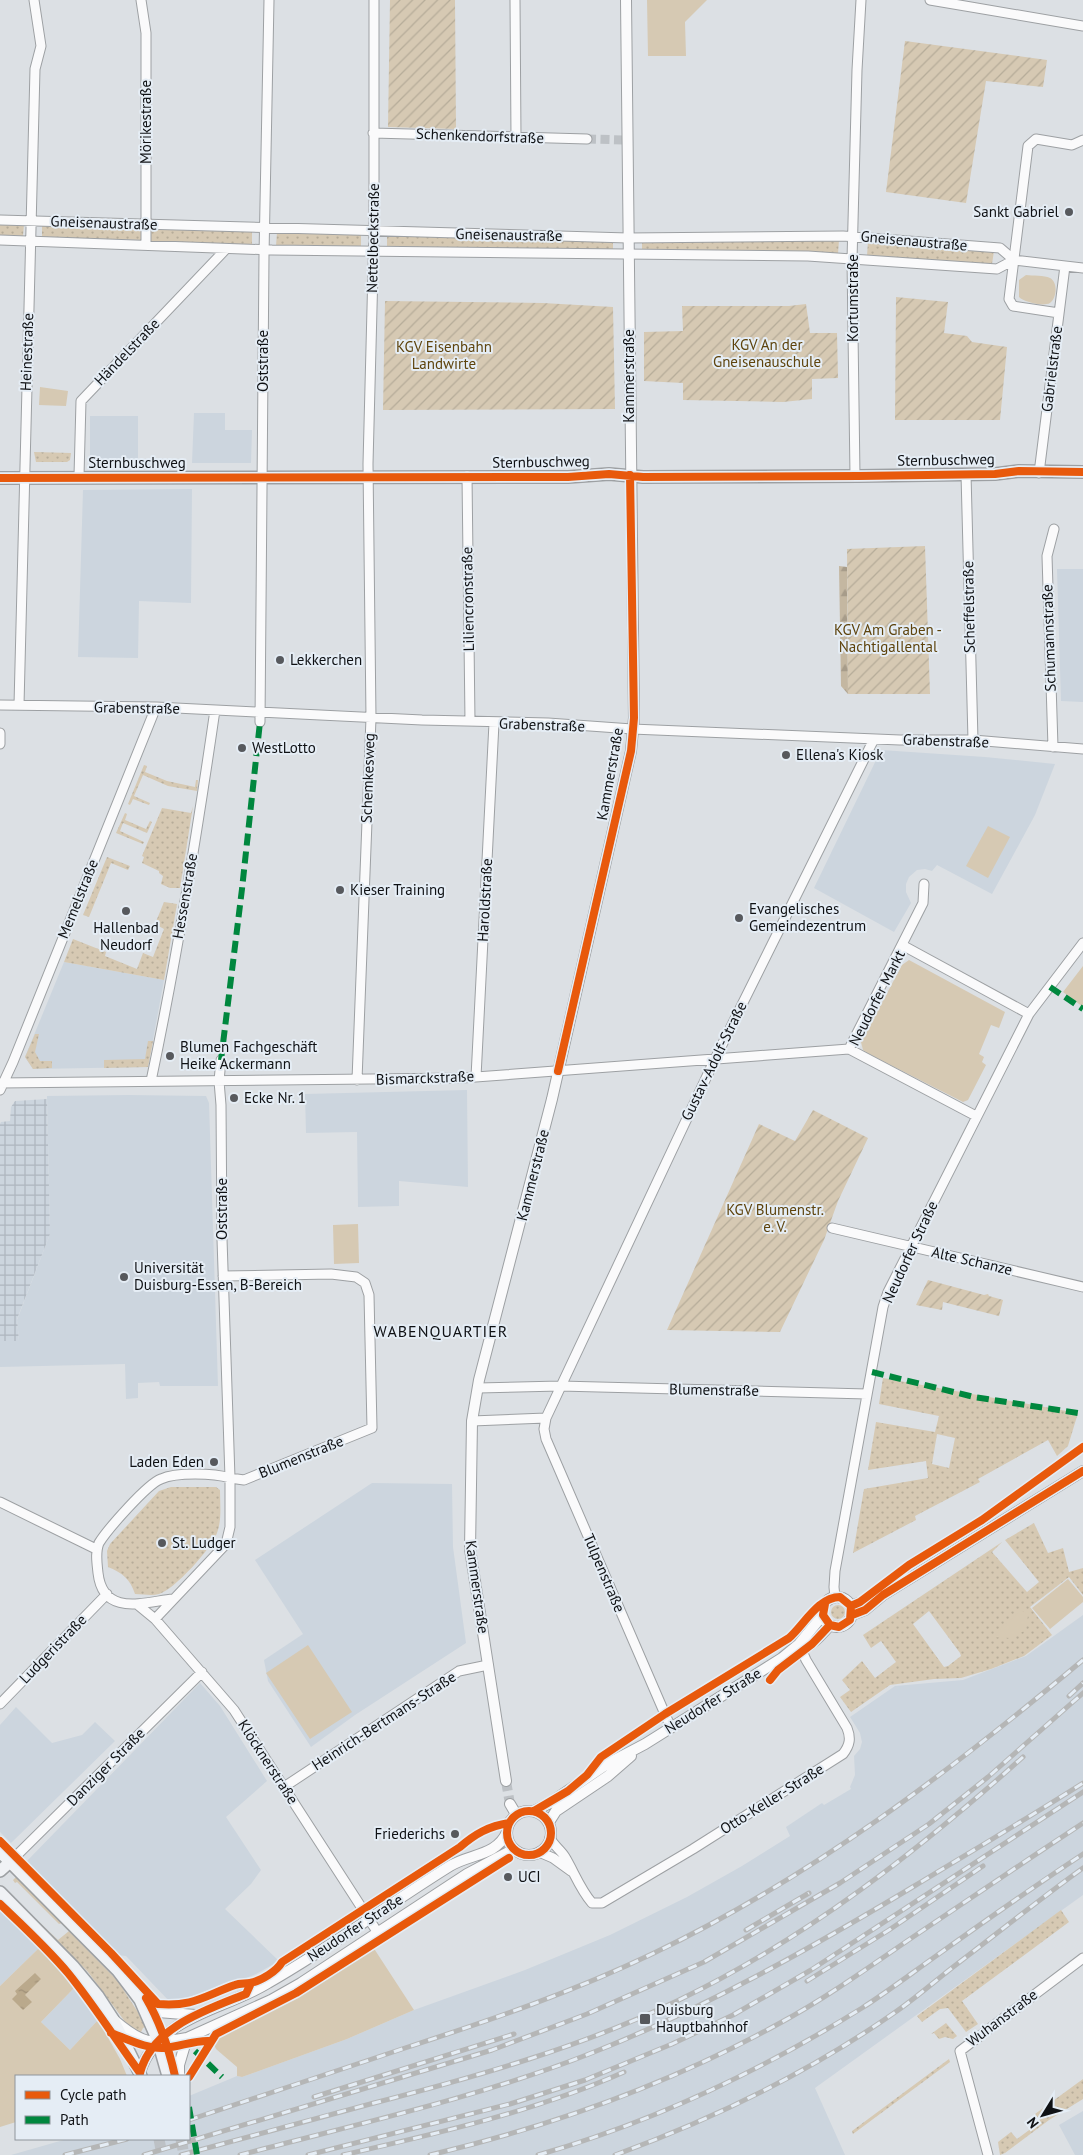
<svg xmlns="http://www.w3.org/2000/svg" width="1083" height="2155" viewBox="0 0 1083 2155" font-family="'PT Sans',sans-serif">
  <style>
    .built { fill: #ccd5de }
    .industrial { fill: url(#industrial-grid) }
    .grass { fill: url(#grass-dots); fill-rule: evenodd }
    .forest { fill: url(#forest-firs) }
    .park { fill: #d6c9b3 }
    .garden { fill: url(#garden-furrows) }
    .water { fill: url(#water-ripples) }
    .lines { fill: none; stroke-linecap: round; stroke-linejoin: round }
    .minor-tunnel { stroke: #bdc1c5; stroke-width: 9; stroke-dasharray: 9 4.5; stroke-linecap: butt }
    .tertiary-tunnel { stroke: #bdc1c5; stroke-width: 10; stroke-dasharray: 10 5; stroke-linecap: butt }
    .secondary-tunnel { stroke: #bdc1c5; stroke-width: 11; stroke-dasharray: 11 5.5; stroke-linecap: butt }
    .minor-casing { stroke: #9da0a3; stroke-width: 11 }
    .tertiary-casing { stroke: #9da0a3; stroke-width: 12 }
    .secondary-casing { stroke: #9da0a3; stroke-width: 14 }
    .minor { stroke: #fafafb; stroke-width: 9 }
    .tertiary { stroke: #fafafb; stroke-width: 10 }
    .secondary { stroke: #f0f2f5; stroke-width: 11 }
    .rail-casing { stroke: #b5b6b6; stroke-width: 5 }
    .rail { stroke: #e5edf5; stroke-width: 3; stroke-dasharray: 9; stroke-linecap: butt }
    .quiet { stroke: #00873e; stroke-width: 6; stroke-dasharray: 12 6; stroke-linecap: butt }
    .cycleway-casing { stroke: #e5edf5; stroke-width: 11 }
    .cycleway { stroke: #e8590c; stroke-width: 8 }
    .poi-dot { fill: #57595d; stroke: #e5edf5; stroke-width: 2 }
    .labels { text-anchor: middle; stroke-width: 4; stroke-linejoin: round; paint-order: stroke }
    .street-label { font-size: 15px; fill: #0f1114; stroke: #e5edf5 }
    .poi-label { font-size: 15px; fill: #0f1114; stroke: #e5edf5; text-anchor: start }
    .park-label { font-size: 15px; fill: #5e430c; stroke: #e5edf5 }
    .neighbourhood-label { font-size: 16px; letter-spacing: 1px; fill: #0f1114; stroke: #e5edf5 }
  </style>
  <defs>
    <pattern id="industrial-grid" width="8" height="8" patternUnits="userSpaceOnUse" patternTransform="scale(1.25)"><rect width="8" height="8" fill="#ccd5de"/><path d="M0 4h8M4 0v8" fill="none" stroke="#aeb6be"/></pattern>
    <pattern id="grass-dots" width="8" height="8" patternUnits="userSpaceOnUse" patternTransform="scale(1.25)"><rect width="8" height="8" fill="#d6c9b3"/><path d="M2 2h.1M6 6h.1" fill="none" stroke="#b6ac99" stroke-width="1.8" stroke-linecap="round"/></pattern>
    <pattern id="forest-firs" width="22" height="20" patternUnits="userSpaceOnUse" patternTransform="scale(1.25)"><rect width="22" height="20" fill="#c4b7a1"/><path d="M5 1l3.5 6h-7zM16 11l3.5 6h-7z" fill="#a79c8a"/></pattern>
    <pattern id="garden-furrows" width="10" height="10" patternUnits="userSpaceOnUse" patternTransform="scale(1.25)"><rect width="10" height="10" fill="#d6c9b3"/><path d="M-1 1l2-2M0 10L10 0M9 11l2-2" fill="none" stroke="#b6ac99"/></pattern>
    <pattern id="water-ripples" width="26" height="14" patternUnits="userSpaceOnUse" patternTransform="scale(1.25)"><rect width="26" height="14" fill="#baa98c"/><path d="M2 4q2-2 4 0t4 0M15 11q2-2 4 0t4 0" fill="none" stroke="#9f9078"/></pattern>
  </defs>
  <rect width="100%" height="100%" fill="#dce0e4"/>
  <!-- built -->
  <path class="built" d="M194 413H225V430H252L251 463H192Z
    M90 416H138V464L92 463 90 461Z
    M192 489 191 603 139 601 138 658 78 657 83 490Z
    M1057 569H1083V702L1061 701Z
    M881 750 985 757 1055 764 1035 815 992 894 937 865 932 871 925 869 917 870 909 877 906 884V892L911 903 894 932 814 888Z
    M64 962 164 980 148 1067 33 1069 25 1057Z
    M467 1090 468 1187 399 1181V1206L358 1207 357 1132 306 1133 305 1094Z
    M128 1095 206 1096 209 1103 218 1386H160L159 1382 138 1383V1398L126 1399 125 1364 0 1367V1341L19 1340 17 1320 50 1234 47 1096Z
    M372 1483 452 1484 453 1547 466 1643 355 1715 311 1747 268 1681 264 1660 303 1634 255 1560Z
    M1083 1615V1895L815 2088 845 2155H11L67 2139H189V2096L237 2076 242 2077 347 2039 414 2010 525 1970 610 1935 687 1897 742 1866 790 1836 786 1827 822 1803 824 1805 851 1789 850 1787 855 1775 854 1756 860 1749 862 1742 860 1733 850 1717 895 1686 963 1680 1026 1656Z
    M200 1683 220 1706 267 1781 226 1817 261 1870 251 1884 225 1909 279 1961 256 1974 192 2000 171 2003 126 1956 117 1955 26 1862Z
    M16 1707 52 1743 82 1735 95 1722 115 1741 11 1843 0 1832V1725Z
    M2 1911 39 1948 0 1986V1912Z
    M75 1987 98 2020 70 2050 41 2022Z
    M1083 2111V2155H1075L1059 2125Z"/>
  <!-- industrial -->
  <path class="industrial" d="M47 1099 50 1234 17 1319 19 1341H0V1124L1 1122 10 1121 11 1107 15 1101Z"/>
  <!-- grass -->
  <path class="grass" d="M0 223 24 224 23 236 0 235Z
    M42 226 142 229 141 240 42 237Z
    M151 229 252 231V246L150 241Z
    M277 232 361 234V248L276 246Z
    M387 235 613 241V249H387Z
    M839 240 838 254 809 251 642 249V241Z
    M868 241 994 251 992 264 867 256Z
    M34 452 71 453 70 460 67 462H36Z
    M144 765 147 766 145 772 167 781 195 787 196 780H198L197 791 168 786 143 775 134 796 150 803 149 805 133 799 130 805 128 804Z
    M193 806 180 888H170L161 884 163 876 159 873V871L142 863 144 857 142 856 162 808 191 813Z
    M125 813 127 814 125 820 146 829 150 821 152 822 147 833 123 823 120 831 144 842 143 844 116 833Z
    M107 857 130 866 128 870 111 863 89 917 83 915Z
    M164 902 177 904 164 980 64 962 73 939 106 952 105 956 137 969 143 953 153 957 164 929 155 924Z
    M35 1034H39L35 1052 40 1061H52V1068L33 1069 25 1057Z
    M148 1041H153L148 1067 104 1068V1060L145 1059Z
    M883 1378 1078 1413 1068 1446 1057 1456 1048 1440 978 1479 980 1482 915 1516 916 1520 853 1553 864 1489 928 1478 926 1461 868 1470 876 1422 935 1432 939 1416 879 1404ZM937 1434 955 1438 949 1468 932 1464Z
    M171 1487H216L220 1490C220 1504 222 1520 217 1533 212 1548 174 1590 159 1594 152 1596 143 1594 135 1594 130 1579 123 1573 108 1567L107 1551 110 1544 159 1491Z
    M1034 1523 1048 1553 1063 1548 1069 1572 1083 1568V1595L1069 1577 1030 1607 1052 1635 1024 1656 991 1669 961 1678 934 1679 890 1685 851 1712 840 1697 850 1690 842 1680 862 1661 875 1678 896 1662 881 1641 871 1648 863 1635 1002 1542 992 1552 1027 1592 1039 1582 1005 1540ZM929 1611 960 1653 961 1656 948 1666 944 1667 913 1624Z
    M831 1612a7 7 0 1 1 14 0a7 7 0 1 1-14 0Z
    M16 1877 62 1923 59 1924 17 1882 15 1883 13 1880Z
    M14 1898 58 1940 69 1931 117 1980 147 2026 143 2028 140 2034 126 2023 88 1972Z
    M1061 1910 1069 1922 962 2001 978 2024 966 2032 948 2008 940 2009 922 2022 917 2016Z
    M946 2023 957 2036 953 2039 945 2037 939 2039 934 2033 931 2034Z
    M949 2059 950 2062 853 2134 852 2131Z
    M1083 2079V2099L1049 2120 1005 2153 1000 2155 998 2142 1011 2132 1017 2139 1040 2122 1035 2114Z"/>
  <!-- forest -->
  <path class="forest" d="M839 566 847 567 848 694 841 686Z"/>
  <!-- park -->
  <path class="park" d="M647 0H707L685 22 686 56H648Z
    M1026 275C1033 276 1044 275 1050 278 1058 282 1057 298 1050 303 1043 307 1024 302 1019 297V280Z
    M40 387 68 391 66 406 39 405Z
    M988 826 1010 837 988 878 966 866Z
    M909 960 1005 1012 999 1028 991 1025 979 1054 984 1057 982 1062 986 1065 968 1100 963 1102 867 1053 863 1050 861 1042 902 965Z
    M1083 966V1007L1063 992Z
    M358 1224 359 1263 334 1264 333 1225Z
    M1068 1579 1083 1597V1602L1050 1629 1032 1608Z
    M1021 1610 1028 1615 1026 1630 1010 1638 992 1637Z
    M308 1645 352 1712 310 1739 266 1673Z
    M373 1947 414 2010 347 2039 242 2077 237 2076V2067L216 2049 212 2040 215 2037 302 1991Z
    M39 1948 75 1987 41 2022 70 2050 98 2020 120 2059 127 2076H16V2122L0 2127V1986Z"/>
  <!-- garden -->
  <path class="garden" d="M390 0H455L456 129 388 127Z
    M905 41 1047 60 1043 87 986 81 966 203 886 192Z
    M896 297 948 302 944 333 967 336 972 342 1007 347 1000 420H895Z
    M385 301 543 303 613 307 615 409 383 410Z
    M806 304 810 333H837L838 378 812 379V399L783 402 683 400V383L644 381V332L683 331 682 306H789Z
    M925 546 930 694H848L847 549Z
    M813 1110 868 1138 838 1201 824 1240 780 1332 667 1330 759 1124 795 1141Z
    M928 1280 984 1295 988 1294 989 1296 1003 1300 999 1316 943 1302 942 1310 916 1305Z"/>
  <!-- water -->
  <path class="water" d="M35 1973 41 1979 25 1995 32 2002 23 2010 12 1999 17 1994 15 1991Z"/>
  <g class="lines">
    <!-- minor-tunnel -->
    <path class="minor-tunnel" d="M587 139 627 140"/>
    <!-- tertiary-tunnel -->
    <path class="tertiary-tunnel" d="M506 1781 510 1804"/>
    <!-- secondary-tunnel -->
    <path class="secondary-tunnel" d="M159 2139 162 2155
      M181 2139 184 2155"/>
    <defs>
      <path id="minor" d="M141 0 146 33V245
        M515 0 516 137
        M930 0 1083 26
        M373 133 587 139
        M0 220 628 238 843 236 1000 248 1014 260
        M0 240 272 250 808 256 997 269 1014 260 1083 268
        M1059 313 1013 306 1009 299 1028 146 1036 139 1072 145 1083 140
        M1039 473 1065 266
        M966 474 973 740
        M79 476 81 401 226 249
        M467 476 470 721
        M855 476 852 260 857 70 861 0
        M0 705 156 707 422 720 548 723 632 729 900 740H973L1083 749
        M19 705C23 493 31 281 35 69L41 46 34 0
        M260 722 264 255 269 0
        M0 733V744
        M1053 747 1047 556 1054 529
        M902 945 1029 1014
        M849 1049 923 903 924 884
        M849 1049 976 1116
        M221 1060 219 1081 221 1105 222 1239 230 1478 244 1480 372 1428 369 1295 365 1283 356 1277 331 1274 223 1276
        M476 1077 494 723
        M357 1080 371 718 368 464 374 231V0
        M151 1081C177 958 197 834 215 710
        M0 1083 462 1078 849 1049
        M0 1090 13 1062 156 707
        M832 1228 1083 1287
        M478 1388 560 1386 867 1394
        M546 1418 544 1429 546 1439 671 1728
        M472 1421 546 1418 715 1059 874 739
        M0 1502 96 1549
        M835 1597 834 1587 835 1571 883 1307 888 1292 1029 1014 1083 943
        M138 1605 155 1619 234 1710 378 1933
        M155 1619 226 1544 230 1527V1478C214 1473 176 1472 161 1479 147 1484 107 1530 99 1543 95 1552 97 1563 98 1573 103 1617 144 1602 173 1599
        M0 1704 107 1594
        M284 1787 459 1671 488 1665
        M550 1838C554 1846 561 1850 565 1857 574 1872 580 1889 592 1903H602L693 1849 843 1754C850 1745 851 1738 847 1728L806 1660 799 1644
        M539 1852 553 1858 571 1871
        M10 1862 202 1672
        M988 2155 960 2051 1083 1958"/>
      <path id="tertiary" d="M822 1612a15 15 0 1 1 30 0a15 15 0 1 1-30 0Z
        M851 1606 879 1596
        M852 1615 865 1610 883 1595 1083 1471
        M787 1656C807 1650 817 1640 830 1625
        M506 1781 470 1549 472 1421 479 1380 552 1099 631 751 634 718 626 0
        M510 1804 516 1814
        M507 1833a22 22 0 1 1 44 0a22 22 0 1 1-44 0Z
        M534 1811 550 1803 607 1764 645 1744 782 1658 799 1644 823 1615
        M549 1822 556 1811 608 1776 631 1756
        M146 2011 195 2015
        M114 2020C142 2044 150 2045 187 2038L271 2000 301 1983 467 1874 514 1849
        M140 2073C146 2052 158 2040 176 2027 205 2008 239 2001 268 1983 331 1947 389 1904 450 1866 469 1854 497 1856 507 1832
        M179 2076V2065L187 2038"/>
      <path id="secondary" d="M0 478 568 477 609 474 643 477 859 476 995 474 1019 471 1083 472
        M0 1852 118 1971 140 2000 158 2041 168 2076
        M0 1871 10 1862
        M0 1892 73 1966 98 1996 113 2019 141 2076"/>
    </defs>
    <!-- minor casing -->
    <use href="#minor" class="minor-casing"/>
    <!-- tertiary casing -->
    <use href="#tertiary" class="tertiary-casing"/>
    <!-- secondary casing -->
    <use href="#secondary" class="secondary-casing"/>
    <!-- minor -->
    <use href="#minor" class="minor"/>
    <!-- tertiary -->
    <use href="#tertiary" class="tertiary"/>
    <!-- secondary -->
    <use href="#secondary" class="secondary"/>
    <defs>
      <path id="rail" d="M1069 1696 1083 1683
        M746 1930 809 1893
        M807 1981 889 1930 983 1866
        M314 2097 514 2034
        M189 2120C260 2096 331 2073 402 2049 488 2021 573 1992 654 1953 812 1877 949 1772 1083 1660
        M65 2155 127 2139
        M144 2155 492 2050 587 2014 704 1962 840 1883 929 1824 988 1777 1083 1693
        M181 2155C245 2138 309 2120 374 2103 478 2076 582 2047 679 2000 807 1938 918 1851 1023 1757
        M240 2155C357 2124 477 2098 589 2054 704 2009 811 1948 916 1885 972 1851 1028 1818 1083 1783
        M308 2155 510 2104 585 2080 672 2044 733 2015 811 1970 1083 1792
        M343 2155C435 2134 537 2111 624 2072
        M430 2155C552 2126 670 2084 780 2023 824 1999 865 1970 907 1941 965 1902 1024 1862 1083 1823
        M538 2155C653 2122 761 2071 862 2008 887 1992 912 1973 936 1956 985 1921 1033 1887 1083 1854
        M615 2155C713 2119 808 2073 894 2013 916 1998 936 1980 957 1964 999 1932 1040 1899 1083 1868"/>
    </defs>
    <!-- rail casing -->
    <use href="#rail" class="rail-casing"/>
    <!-- rail -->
    <use href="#rail" class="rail"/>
    <!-- quiet -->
    <path class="quiet" d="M1050 987 1083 1009
      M221 1060 242 889 260 722
      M872 1372 974 1397 1078 1413
      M195 2051 222 2077
      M189 2107 197 2155"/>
    <defs>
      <path id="cycleway" d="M0 478 568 477 609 474 643 477 859 476 995 474 1019 471 1083 472
        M558 1071 631 751 634 718 630 475
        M851 1606 860 1602 909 1565 982 1520 1083 1447
        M852 1615 865 1610 883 1595 1083 1471
        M770 1680 778 1670 812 1644 830 1625
        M507 1833a22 22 0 1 1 44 0a22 22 0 1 1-44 0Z
        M534 1811 568 1791 587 1775 601 1757 665 1714 789 1638C804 1625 818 1597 840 1597L851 1606 850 1620 839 1627 830 1625 823 1615 825 1604
        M0 1841 111 1953 158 2004C193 2007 204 1996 235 1985 240 1983 245 1984 250 1983 261 1981 277 1971 282 1962L460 1847C475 1834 489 1826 509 1823
        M0 1904C23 1926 47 1948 68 1973 94 2005 116 2040 140 2073
        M146 1998C160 2022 169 2049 175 2076
        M111 2033C128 2039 146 2049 164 2048 180 2047 194 2040 210 2041
        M140 2073C152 2027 206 2010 246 1994L251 1983
        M189 2077 216 2034 296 1993 509 1858"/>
    </defs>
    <!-- cycleway casing -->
    <use href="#cycleway" class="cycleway-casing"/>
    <!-- cycleway -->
    <use href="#cycleway" class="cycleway"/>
  </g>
  <!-- markers -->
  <g class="poi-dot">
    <circle cx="1069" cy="212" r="5"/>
    <circle cx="280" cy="660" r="5"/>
    <circle cx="242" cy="748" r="5"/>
    <circle cx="786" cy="755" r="5"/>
    <circle cx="340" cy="890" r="5"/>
    <circle cx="126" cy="911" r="5"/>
    <circle cx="739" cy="918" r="5"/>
    <circle cx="170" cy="1056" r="5"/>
    <circle cx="234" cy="1098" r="5"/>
    <circle cx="124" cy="1277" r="5"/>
    <circle cx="214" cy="1462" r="5"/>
    <circle cx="162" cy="1543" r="5"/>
    <circle cx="455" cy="1834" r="5"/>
    <circle cx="508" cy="1877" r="5"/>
    <rect x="639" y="2013" width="12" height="12" rx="2.5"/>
  </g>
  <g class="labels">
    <!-- street labels -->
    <g class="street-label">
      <text transform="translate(146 122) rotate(-90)" y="5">Mörikestraße</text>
      <text transform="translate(480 136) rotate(2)" y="5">Schenkendorfstraße</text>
      <text transform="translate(104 223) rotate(2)" y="5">Gneisenaustraße</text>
      <text transform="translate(509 235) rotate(1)" y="5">Gneisenaustraße</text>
      <text transform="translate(373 238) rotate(-89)" y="5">Nettelbeckstraße</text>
      <text transform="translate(914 241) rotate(5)" y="5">Gneisenaustraße</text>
      <text transform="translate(853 298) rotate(-90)" y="5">Kortumstraße</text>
      <text transform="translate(27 352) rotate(-88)" y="5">Heinestraße</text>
      <text transform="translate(127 352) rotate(-46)" y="5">Händelstraße</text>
      <text transform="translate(263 361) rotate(-90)" y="5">Oststraße</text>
      <text transform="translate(1052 369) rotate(-83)" y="5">Gabrielstraße</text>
      <text transform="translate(629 376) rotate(-90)" y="5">Kammerstraße</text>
      <text transform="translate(946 460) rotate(-1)" y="5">Sternbuschweg</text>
      <text transform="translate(541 462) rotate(-1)" y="5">Sternbuschweg</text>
      <text x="137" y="468">Sternbuschweg</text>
      <text transform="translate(468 599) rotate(-91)" y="5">Liliencronstraße</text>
      <text transform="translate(969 607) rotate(-91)" y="5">Scheffelstraße</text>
      <text transform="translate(1049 638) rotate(-92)" y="5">Schumannstraße</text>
      <text transform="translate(137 708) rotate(1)" y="5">Grabenstraße</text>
      <text transform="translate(542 725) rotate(2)" y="5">Grabenstraße</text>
      <text transform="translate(946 741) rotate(2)" y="5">Grabenstraße</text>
      <text transform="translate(610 774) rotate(-80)" y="5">Kammerstraße</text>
      <text transform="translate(368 778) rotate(-88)" y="5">Schemkesweg</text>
      <text transform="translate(185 896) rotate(-80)" y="5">Hessenstraße</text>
      <text transform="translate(78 899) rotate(-68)" y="5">Memelstraße</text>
      <text transform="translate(485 900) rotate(-87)" y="5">Haroldstraße</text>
      <text transform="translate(877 998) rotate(-63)" y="5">Neudorfer Markt</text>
      <text transform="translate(714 1061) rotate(-64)" y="5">Gustav-Adolf-Straße</text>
      <text transform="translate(425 1078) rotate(-2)" y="5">Bismarckstraße</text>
      <text transform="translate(533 1175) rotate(-76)" y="5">Kammerstraße</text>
      <text transform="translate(222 1209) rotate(-90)" y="5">Oststraße</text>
      <text transform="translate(910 1252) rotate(-65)" y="5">Neudorfer Straße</text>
      <text transform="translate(972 1261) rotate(13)" y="5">Alte Schanze</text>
      <text transform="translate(714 1390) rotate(1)" y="5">Blumenstraße</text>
      <text transform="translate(301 1457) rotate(-22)" y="5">Blumenstraße</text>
      <text transform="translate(604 1573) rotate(67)" y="5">Tulpenstraße</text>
      <text transform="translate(477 1587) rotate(82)" y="5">Kammerstraße</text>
      <text transform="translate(53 1649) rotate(-46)" y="5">Ludgeristraße</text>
      <text transform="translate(713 1701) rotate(-32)" y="5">Neudorfer Straße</text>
      <text transform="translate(384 1721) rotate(-33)" y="5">Heinrich-Bertmans-Straße</text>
      <text transform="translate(268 1762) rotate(57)" y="5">Klöcknerstraße</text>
      <text transform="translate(106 1767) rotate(-45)" y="5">Danziger Straße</text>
      <text transform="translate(772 1799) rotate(-32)" y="5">Otto-Keller-Straße</text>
      <text transform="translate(355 1928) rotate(-33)" y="5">Neudorfer Straße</text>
      <text transform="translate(1002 2018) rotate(-37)" y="5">Wuhanstraße</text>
    </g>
    <!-- poi labels -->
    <g class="poi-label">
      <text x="1059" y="217" text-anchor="end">Sankt Gabriel</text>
      <text x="290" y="665">Lekkerchen</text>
      <text x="252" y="753">WestLotto</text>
      <text x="796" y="760">Ellena's Kiosk</text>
      <text x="350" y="895">Kieser Training</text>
      <text x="749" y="914">Evangelisches<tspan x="749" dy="17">Gemeindezentrum</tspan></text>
      <text x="126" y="933" text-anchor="middle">Hallenbad<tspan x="126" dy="17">Neudorf</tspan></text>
      <text x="180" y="1052">Blumen Fachgeschäft<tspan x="180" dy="17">Heike Ackermann</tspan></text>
      <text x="244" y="1103">Ecke Nr. 1</text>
      <text x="134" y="1273">Universität<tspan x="134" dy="17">Duisburg-Essen, B-Bereich</tspan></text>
      <text x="204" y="1467" text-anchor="end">Laden Eden</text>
      <text x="172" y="1548">St. Ludger</text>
      <text x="445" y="1839" text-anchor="end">Friederichs</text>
      <text x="518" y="1882">UCI</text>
      <text x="656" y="2015">Duisburg<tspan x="656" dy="17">Hauptbahnhof</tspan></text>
    </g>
    <!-- park labels -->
    <g class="park-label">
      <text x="767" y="350">KGV An der<tspan x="767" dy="17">Gneisenauschule</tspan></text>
      <text x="444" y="352">KGV Eisenbahn<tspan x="444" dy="17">Landwirte</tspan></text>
      <text x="888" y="635">KGV Am Graben -<tspan x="888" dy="17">Nachtigallental</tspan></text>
      <text x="775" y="1215">KGV Blumenstr.<tspan x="775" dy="17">e. V.</tspan></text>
    </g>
    <!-- neighbourhood labels -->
    <g class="neighbourhood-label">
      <text x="441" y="1337">WABENQUARTIER</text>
    </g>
  </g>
  <!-- legend -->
  <rect x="15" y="2075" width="175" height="65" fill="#e5edf5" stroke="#8f959b"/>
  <rect x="25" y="2091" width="25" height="8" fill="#e8590c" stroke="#8f959b"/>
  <text x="60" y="2100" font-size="15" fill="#0f1114">Cycle path</text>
  <rect x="25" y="2116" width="25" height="8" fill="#00873e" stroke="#8f959b"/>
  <text x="60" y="2125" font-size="15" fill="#0f1114">Path</text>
  <!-- north arrow -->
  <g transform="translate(1043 2115) rotate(233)" stroke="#e5edf5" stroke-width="4" paint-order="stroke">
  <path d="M0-4L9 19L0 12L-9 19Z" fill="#0f1114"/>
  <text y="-8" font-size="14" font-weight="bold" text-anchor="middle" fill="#0f1114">N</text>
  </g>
</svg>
